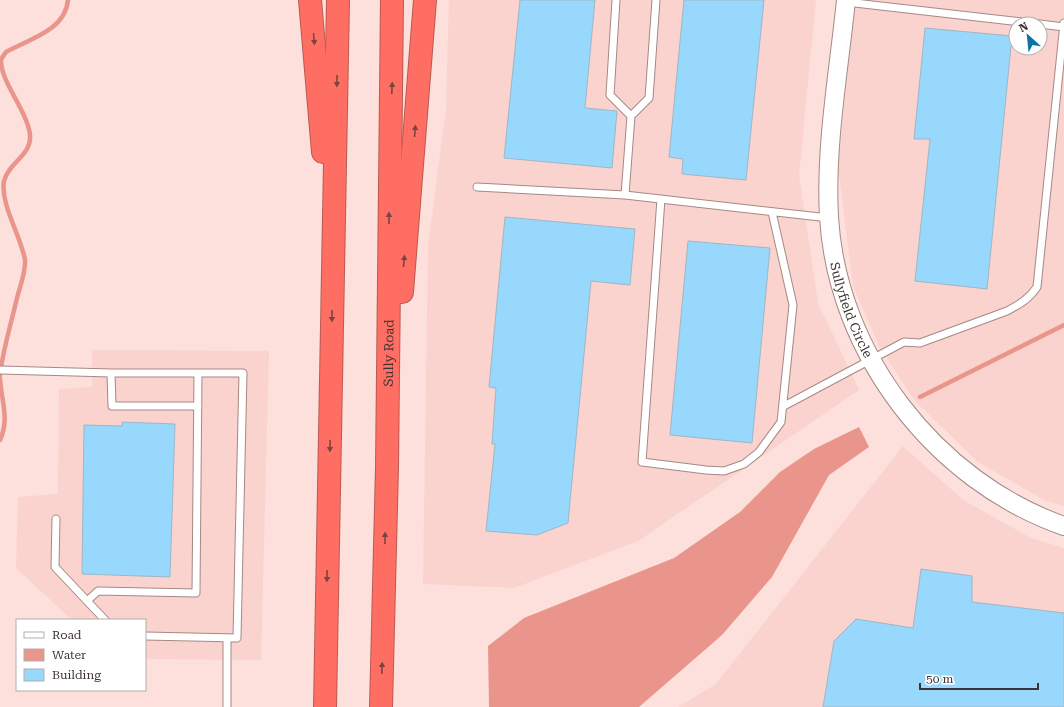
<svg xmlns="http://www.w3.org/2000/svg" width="1064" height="707" viewBox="0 0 1064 707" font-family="'Roboto Serif',serif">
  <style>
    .built { fill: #fad3ce; fill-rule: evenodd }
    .water { fill: #e9958c }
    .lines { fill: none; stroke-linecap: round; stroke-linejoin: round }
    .stream { stroke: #e9958c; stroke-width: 4.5 }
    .building { fill: #98d8fc; stroke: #9eb6c5 }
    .service-casing { stroke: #a48985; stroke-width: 9 }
    .tertiary-casing { stroke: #a48985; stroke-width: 20 }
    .motorway-casing { stroke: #bb5952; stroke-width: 24 }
    .service { stroke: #fff; stroke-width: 7 }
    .tertiary { stroke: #fff; stroke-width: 18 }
    .motorway { stroke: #ff6e63; stroke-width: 22 }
    .oneway { fill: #784540 }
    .labels { text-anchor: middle; stroke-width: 3.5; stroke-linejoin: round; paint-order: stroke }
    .street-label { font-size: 13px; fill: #3e3331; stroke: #fff }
  </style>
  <rect width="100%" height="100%" fill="#fddfdb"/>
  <!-- built -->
  <path class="built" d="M449 0H816L799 175 818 303 859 390 638 541 514 588 423 584 428 247 446 108Z
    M855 0H1064V506L1046 501 978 462 915 401 880 348 853 286 838 167ZM1016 24H1040V48H1016Z
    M92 350 269 351 261 660 145 659V620H72L16 568 18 497 58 494 59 389 92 387Z
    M903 446 963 500 1031 538 1064 548V707H678L716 684Z"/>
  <!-- water -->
  <path class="water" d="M859 427 869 447 829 475 772 577 722 635 639 707H489L488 646 524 618 674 558 740 512 780 472 814 449Z"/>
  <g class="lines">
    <!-- stream -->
    <path class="stream" d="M0 375C3 349 11 324 17 298 20 286 26 272 25 260 21 236 0 204 4 181 9 162 32 155 30 135 28 112 0 81 1 60 2 57 5 54 6 52 29 39 65 31 68 0
      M0 378C1 400 10 419 0 440
      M920 397 1064 325"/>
  </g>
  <!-- building -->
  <path class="building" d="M520 0H595L585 108 617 111 612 168 504 158Z
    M684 0H764L746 180 682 174 683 159 669 157Z
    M925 28 1012 36 987 289 915 281 930 139H914Z
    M505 217 635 229 630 285 591 281 568 523 537 535 486 531 495 444H492L496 388 489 387Z
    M688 241 770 248 752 443 670 435Z
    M122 422 175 424 170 577 82 574 84 425 122 426Z
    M921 569 972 576V602L1064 613V707H823L834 641 856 619 913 628Z"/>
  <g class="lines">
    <defs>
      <path id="service" d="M616 0 610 95 631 116
        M656 0 649 98 631 116 625 195 829 218
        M846 2 1039 24
        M1040 24 1064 27
        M477 187 625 195
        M661 199 642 462 706 470 724 471 744 464 759 452 781 422 793 305 772 212
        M0 370 111 373H243L237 638 145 636
        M111 373 112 406H198
        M784 406 904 342 920 343 1007 311C1020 304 1029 299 1037 287L1064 23
        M56 519 55 567 105 620
        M87 601 98 591 196 593 198 373
        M227 707V638"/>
      <g id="tertiary">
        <path id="s1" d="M846 0C839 70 825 146 829 217 837 353 935 481 1064 526"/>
      </g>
      <g id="motorway">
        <path d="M310 0 323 152"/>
        <path d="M402 292 425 0"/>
        <path d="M325 707 338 0"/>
        <path id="s2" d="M381 707 387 467 392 0"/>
      </g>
    </defs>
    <!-- service casing -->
    <use href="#service" class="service-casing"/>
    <!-- tertiary casing -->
    <use href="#tertiary" class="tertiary-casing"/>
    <!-- motorway casing -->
    <use href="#motorway" class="motorway-casing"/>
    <!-- service -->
    <use href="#service" class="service"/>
    <!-- tertiary -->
    <use href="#tertiary" class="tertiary"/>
    <!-- motorway -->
    <use href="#motorway" class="motorway"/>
  </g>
  <!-- one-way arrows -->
  <defs><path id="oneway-solid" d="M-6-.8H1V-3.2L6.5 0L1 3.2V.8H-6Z"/></defs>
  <g class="oneway">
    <use href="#oneway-solid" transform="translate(314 39) rotate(85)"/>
    <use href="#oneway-solid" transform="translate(337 81) rotate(91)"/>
    <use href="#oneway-solid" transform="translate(392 88) rotate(-88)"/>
    <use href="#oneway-solid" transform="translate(415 131) rotate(-85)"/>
    <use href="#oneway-solid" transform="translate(389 218) rotate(-90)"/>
    <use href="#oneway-solid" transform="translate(404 261) rotate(-85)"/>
    <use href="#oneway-solid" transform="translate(332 316) rotate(91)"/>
    <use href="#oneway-solid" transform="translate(330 446) rotate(91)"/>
    <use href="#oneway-solid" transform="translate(385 538) rotate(-89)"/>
    <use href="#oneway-solid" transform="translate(327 576) rotate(91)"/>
    <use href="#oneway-solid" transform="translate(382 668) rotate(-88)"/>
  </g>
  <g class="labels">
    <!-- street labels -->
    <g class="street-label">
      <text dy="5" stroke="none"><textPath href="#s1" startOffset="314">Sullyfield Circle</textPath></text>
      <text dy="5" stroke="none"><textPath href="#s2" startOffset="354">Sully Road</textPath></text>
    </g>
  </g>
  <!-- legend -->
  <rect x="16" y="619" width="130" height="72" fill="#ffffff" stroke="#b2adad"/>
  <rect x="24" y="632" width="20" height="6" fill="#ffffff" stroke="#b2adad"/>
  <text x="52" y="639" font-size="12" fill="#3e3331">Road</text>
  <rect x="24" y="649" width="20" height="12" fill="#e9958c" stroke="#b2adad"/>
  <text x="52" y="659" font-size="12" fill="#3e3331">Water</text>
  <rect x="24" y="669" width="20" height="12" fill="#98d8fc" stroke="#b2adad"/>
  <text x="52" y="679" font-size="12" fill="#3e3331">Building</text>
  <!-- north arrow -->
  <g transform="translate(1028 36) rotate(333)"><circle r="19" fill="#ffffff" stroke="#b2adad"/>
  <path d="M0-3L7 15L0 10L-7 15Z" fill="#0975a0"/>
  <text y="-6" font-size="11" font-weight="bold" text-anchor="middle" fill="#3e3331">N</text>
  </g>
  <!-- scale -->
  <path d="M920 683v6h118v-6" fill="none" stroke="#3e3331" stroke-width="2"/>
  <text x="926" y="683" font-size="12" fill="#3e3331" stroke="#ffffff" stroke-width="3" paint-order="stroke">50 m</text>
</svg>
